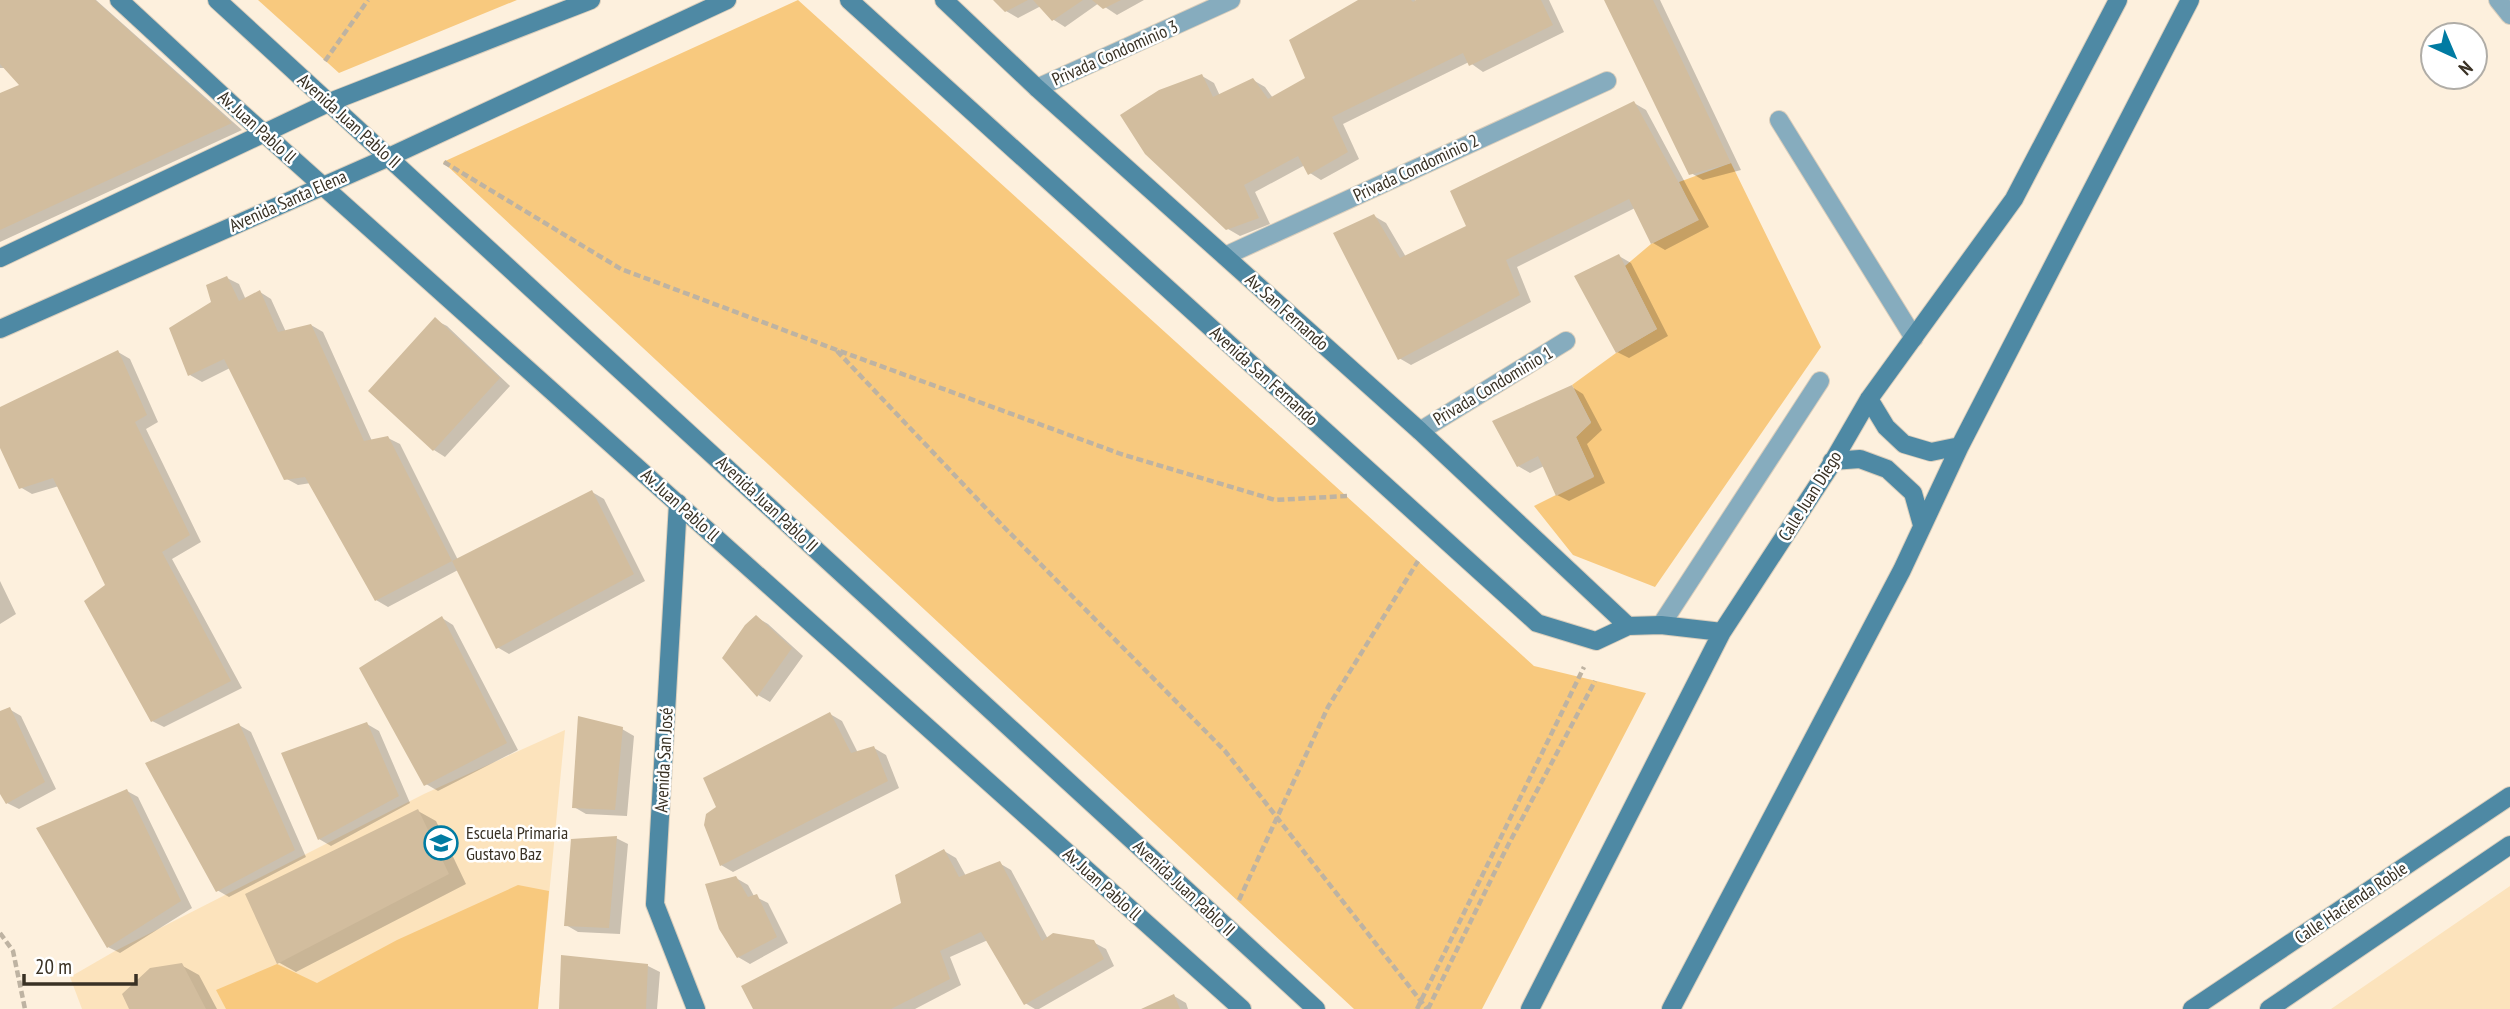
<svg xmlns="http://www.w3.org/2000/svg" width="2510" height="1009" viewBox="0 0 2510 1009" font-family="'PT Sans Narrow',sans-serif">
  <style>
    .built { fill: #fce3bc }
    .green { fill: #f8c97e }
    .shadow { fill: #0003 }
    .building { fill: #d2bd9e }
    .lines { fill: none; stroke-linecap: round; stroke-linejoin: round }
    .lane-casing { stroke: #dacebc; stroke-width: 20 }
    .street-casing { stroke: #dacebc; stroke-width: 20 }
    .secondary-casing { stroke: #dacebc; stroke-width: 20 }
    .path { stroke: #beb3a2; stroke-width: 4.5; stroke-dasharray: 7 3.5; stroke-linecap: butt }
    .lane { stroke: #86acbe; stroke-width: 18 }
    .street { stroke: #86acbe; stroke-width: 18 }
    .secondary { stroke: #4e89a4; stroke-width: 18 }
    .labels { text-anchor: middle; stroke-width: 5; stroke-linejoin: round; paint-order: stroke }
    .street-label { font-size: 18px; fill: #393124; stroke: #fff }
    .poi-label { font-size: 18px; fill: #393124; stroke: #fff; text-anchor: start }
  </style>
  <rect width="100%" height="100%" fill="#fdf0dd"/>
  <!-- built -->
  <path class="built" d="M565 730 538 1009H82L70 977 115 951 424 794Z
    M2510 886V1009H2331Z"/>
  <!-- green -->
  <path class="green" d="M258 0H517L339 73Z
    M798 0 1534 666 1646 693 1482 1009H1354L443 162Z
    M1731 163 1821 347 1655 587 1573 555 1534 506 1594 476 1576 437 1591 422 1572 385 1616 353 1657 329 1625 266 1651 244 1698 220 1679 182Z
    M518 885 549 891 538 1009H226L216 990 277 964 317 983 397 940Z"/>
  <!-- shadow -->
  <path class="shadow" d="M0 0H96L242 130 0 242V95L21 85 6 68H0Z
    M996 0H1144L1117 15 1099 3 1065 27 1054 20 1041 6 1018 18 1006 11Z
    M1361 0H1415L1417 2 1420 0H1549L1564 32 1483 72 1469 62 1343 124 1359 159 1321 180 1310 173 1305 165 1255 192 1270 224 1240 236 1228 229 1202 76 1214 83 1220 96 1253 80 1265 87 1273 98 1307 78Z
    M1606 0H1660L1741 170 1703 180 1691 173Z
    M1634 103 1646 110 1709 227 1665 250 1653 243 1635 208 1517 267 1531 302 1411 365 1399 358 1374 216 1386 223 1406 257 1469 227Z
    M1619 256 1631 263 1668 336 1629 358 1617 352Z
    M227 278 239 284 246 300 260 292 271 299 286 332 311 325 323 332 372 441 388 438 400 444 458 560 592 492 604 499 645 581 509 654 497 647 458 570 388 607 376 600 311 483 298 485 285 478 230 368 202 382 190 375 213 303Z
    M435 320 447 326 510 386 445 457 434 450Z
    M118 352 130 359 158 422 146 429 201 542 172 559 242 688 164 727 152 721 108 586 59 486 32 494 20 487 0 444V409Z
    M1572 387 1583 394 1602 430 1587 444 1605 483 1569 501 1557 495 1544 466 1530 473 1518 466Z
    M0 581 16 614 0 624Z
    M756 617 768 624 803 656 770 702 758 695Z
    M442 618 453 625 518 750 438 791 426 784Z
    M9 709 21 716 56 789 19 809 7 803 0 790V713Z
    M830 714 842 721 858 753 874 748 886 755 899 788 733 872 721 865Z
    M367 724 379 731 410 803 331 846 319 839Z
    M239 725 251 732 306 857 229 897 217 890Z
    M622 729 634 736 627 816 586 814 574 807Z
    M127 791 138 797 192 908 120 953 108 947Z
    M418 811 436 821 466 884 296 972 278 962Z
    M616 838 628 844 620 934 578 932 566 925Z
    M944 851 956 858 966 876 999 863 1011 870 1048 939 1093 942 1106 949 1114 966 1039 1009H1035L1025 1003 988 940 950 957 961 985 915 1009H755L903 904Z
    M736 878 748 885 754 896 768 903 788 943 750 964 738 957Z
    M181 965 199 975 217 1009H131Z
    M648 966 660 972 657 1009H561Z
    M1174 996 1186 1003 1188 1009H1145Z"/>
  <!-- building -->
  <path class="building" d="M0 0H95L232 123 0 230V93L19 85 0 64Z
    M993 0H1028L1005 12Z
    M1033 0H1083L1052 21Z
    M1092 0H1121L1103 9Z
    M1358 0H1411L1413 2 1416 0H1541L1553 25 1469 66 1463 53 1332 117 1348 152 1308 175 1298 156 1244 185 1259 218 1226 230 1145 154 1120 115 1159 90 1202 74 1213 97 1253 78 1268 99 1305 78 1289 40Z
    M1604 0H1653L1731 163 1689 175Z
    M1634 101 1699 220 1651 244 1629 199 1506 260 1520 295 1398 360 1333 233 1374 214 1400 258 1466 226 1450 191Z
    M1619 254 1657 329 1616 353 1574 276Z
    M227 276 239 301 260 290 278 332 311 324 364 441 388 436 452 561 375 601 305 477 284 480 224 359 188 376 169 328 211 302 206 285Z
    M435 317 500 378 433 451 368 391Z
    M118 350 147 415 135 422 190 535 162 552 231 681 151 722 84 601 105 585 53 478 19 489 0 448V407Z
    M1572 385 1591 423 1576 437 1594 477 1556 496 1538 456 1517 467 1492 421Z
    M592 490 634 574 496 649 452 561Z
    M756 615 792 648 757 697 722 658 745 625Z
    M442 616 507 743 424 786 359 668Z
    M10 707 45 782 6 804 0 794V711Z
    M830 712 851 753 874 746 888 781 720 866 704 825 706 814 716 807 703 778Z
    M578 716 623 727 615 810 572 808Z
    M367 722 399 796 318 840 281 753Z
    M239 723 295 850 216 892 145 763Z
    M127 789 181 901 107 948 36 828Z
    M418 809 449 874 277 964 245 894Z
    M617 836 609 928 564 926 571 839Z
    M944 849 959 877 1000 861 1042 941 1053 933 1094 940 1104 959 1024 1005 981 932 940 951 950 979 891 1009H753L741 986 901 903 895 875Z
    M736 876 748 897 757 894 777 937 737 958 719 929 705 884Z
    M561 955 648 964 646 1009H559Z
    M182 963 206 1009H129L122 994 150 968Z
    M1174 994 1180 1009H1141Z"/>
  <g class="lines">
    <defs>
      <path id="lane" d="M1661 625 1820 381"/>
      <path id="street" d="M2498 0 2510 15
        M1037 88 1231 0
        M1779 120 1914 338
        M1225 256 1607 81
        M1420 431 1566 341"/>
      <path id="secondary" d="M119 0 238 110 1242 1009
        M217 0 1316 1009
        M849 0 1537 623 1596 641 1628 626 1661 625 1722 632
        M944 0 1037 88 1420 431 1628 626
        M0 258 330 102 591 0
        M0 329 389 157 727 0
        M1869 399 1886 427 1904 444 1931 452 1960 446
        M1832 461 1860 459 1887 469 1913 493 1922 525
        M678 503 655 904 696 1009
        M1530 1009 1722 632 1829 468 1869 399 2014 199 2118 0
        M1671 1009 1902 570 1960 446 2190 0
        M2192 1009 2510 796
        M2269 1009 2510 845"/>
    </defs>
    <!-- lane casing -->
    <use href="#lane" class="lane-casing"/>
    <!-- street casing -->
    <use href="#street" class="street-casing"/>
    <!-- secondary casing -->
    <use href="#secondary" class="secondary-casing"/>
    <!-- path -->
    <path class="path" d="M325 61 368 0
      M444 162 621 269 837 350 1121 454 1275 500 1347 496
      M837 351 1000 523 1225 751 1427 1009
      M1239 900 1328 707 1418 561
      M0 933 13 951 25 1009
      M1417 1009 1584 667
      M1428 1009 1505 851 1595 681"/>
    <!-- lane -->
    <use href="#lane" class="lane"/>
    <!-- street -->
    <use href="#street" class="street"/>
    <!-- secondary -->
    <use href="#secondary" class="secondary"/>
  </g>
  <!-- icons -->
  <defs>
    <symbol id="school-ring" viewBox="-11 -11 22 22"><circle r="9.5" fill="#fff" stroke="#007ba2" stroke-width="1.5"/><path d="M0-5L7-2L0 1L-7-2ZM-4 1L0 2.5L4 1V4Q0 6-4 4Z" fill="#007ba2"/></symbol>
  </defs>
  <g fill-rule="evenodd">
    <use href="#school-ring" x="422" y="824" width="38" height="38"/>
  </g>
  <g class="labels">
    <!-- street labels -->
    <g class="street-label">
      <text transform="translate(1115 53) rotate(-24)" y="6">Privada Condominio 3</text>
      <text transform="translate(349 121) rotate(42)" y="6">Avenida Juan Pablo II</text>
      <text transform="translate(257 127) rotate(42)" y="6">Av. Juan Pablo ll</text>
      <text transform="translate(1416 168) rotate(-25)" y="6">Privada Condominio 2</text>
      <text transform="translate(288 201) rotate(-24)" y="6">Avenida Santa Elena</text>
      <text transform="translate(1287 312) rotate(42)" y="6">Av. San Fernando</text>
      <text transform="translate(1264 376) rotate(42)" y="6">Avenida San Fernando</text>
      <text transform="translate(1493 386) rotate(-31)" y="6">Privada Condominio 1</text>
      <text transform="translate(1810 496) rotate(-58)" y="6">Calle Juan Diego</text>
      <text transform="translate(767 504) rotate(43)" y="6">Avenida Juan Pablo II</text>
      <text transform="translate(680 505) rotate(42)" y="6">Av. Juan Pablo ll</text>
      <text transform="translate(664 760) rotate(-87)" y="6">Avenida San José</text>
      <text transform="translate(1102 884) rotate(42)" y="6">Av. Juan Pablo ll</text>
      <text transform="translate(1184 888) rotate(43)" y="6">Avenida Juan Pablo II</text>
      <text transform="translate(2351 903) rotate(-34)" y="6">Calle Hacienda Roble</text>
    </g>
    <!-- poi labels -->
    <g class="poi-label">
      <text x="466" y="839">Escuela Primaria<tspan x="466" dy="21">Gustavo Baz</tspan></text>
    </g>
  </g>
  <!-- north arrow -->
  <g transform="translate(2454 56) rotate(136)"><circle r="33" fill="#ffffff" stroke="#b0ada7" stroke-width="2"/>
  <path d="M0-5L12 26L0 18L-12 26Z" fill="#007ba2"/>
  <text y="-10" font-size="19" font-weight="bold" text-anchor="middle" fill="#393124">N</text>
  </g>
  <!-- scale -->
  <path d="M24 974v10h112v-10" fill="none" stroke="#393124" stroke-width="3.5"/>
  <text x="35" y="974" font-size="21" fill="#393124" stroke="#ffffff" stroke-width="5" paint-order="stroke">20 m</text>
</svg>
